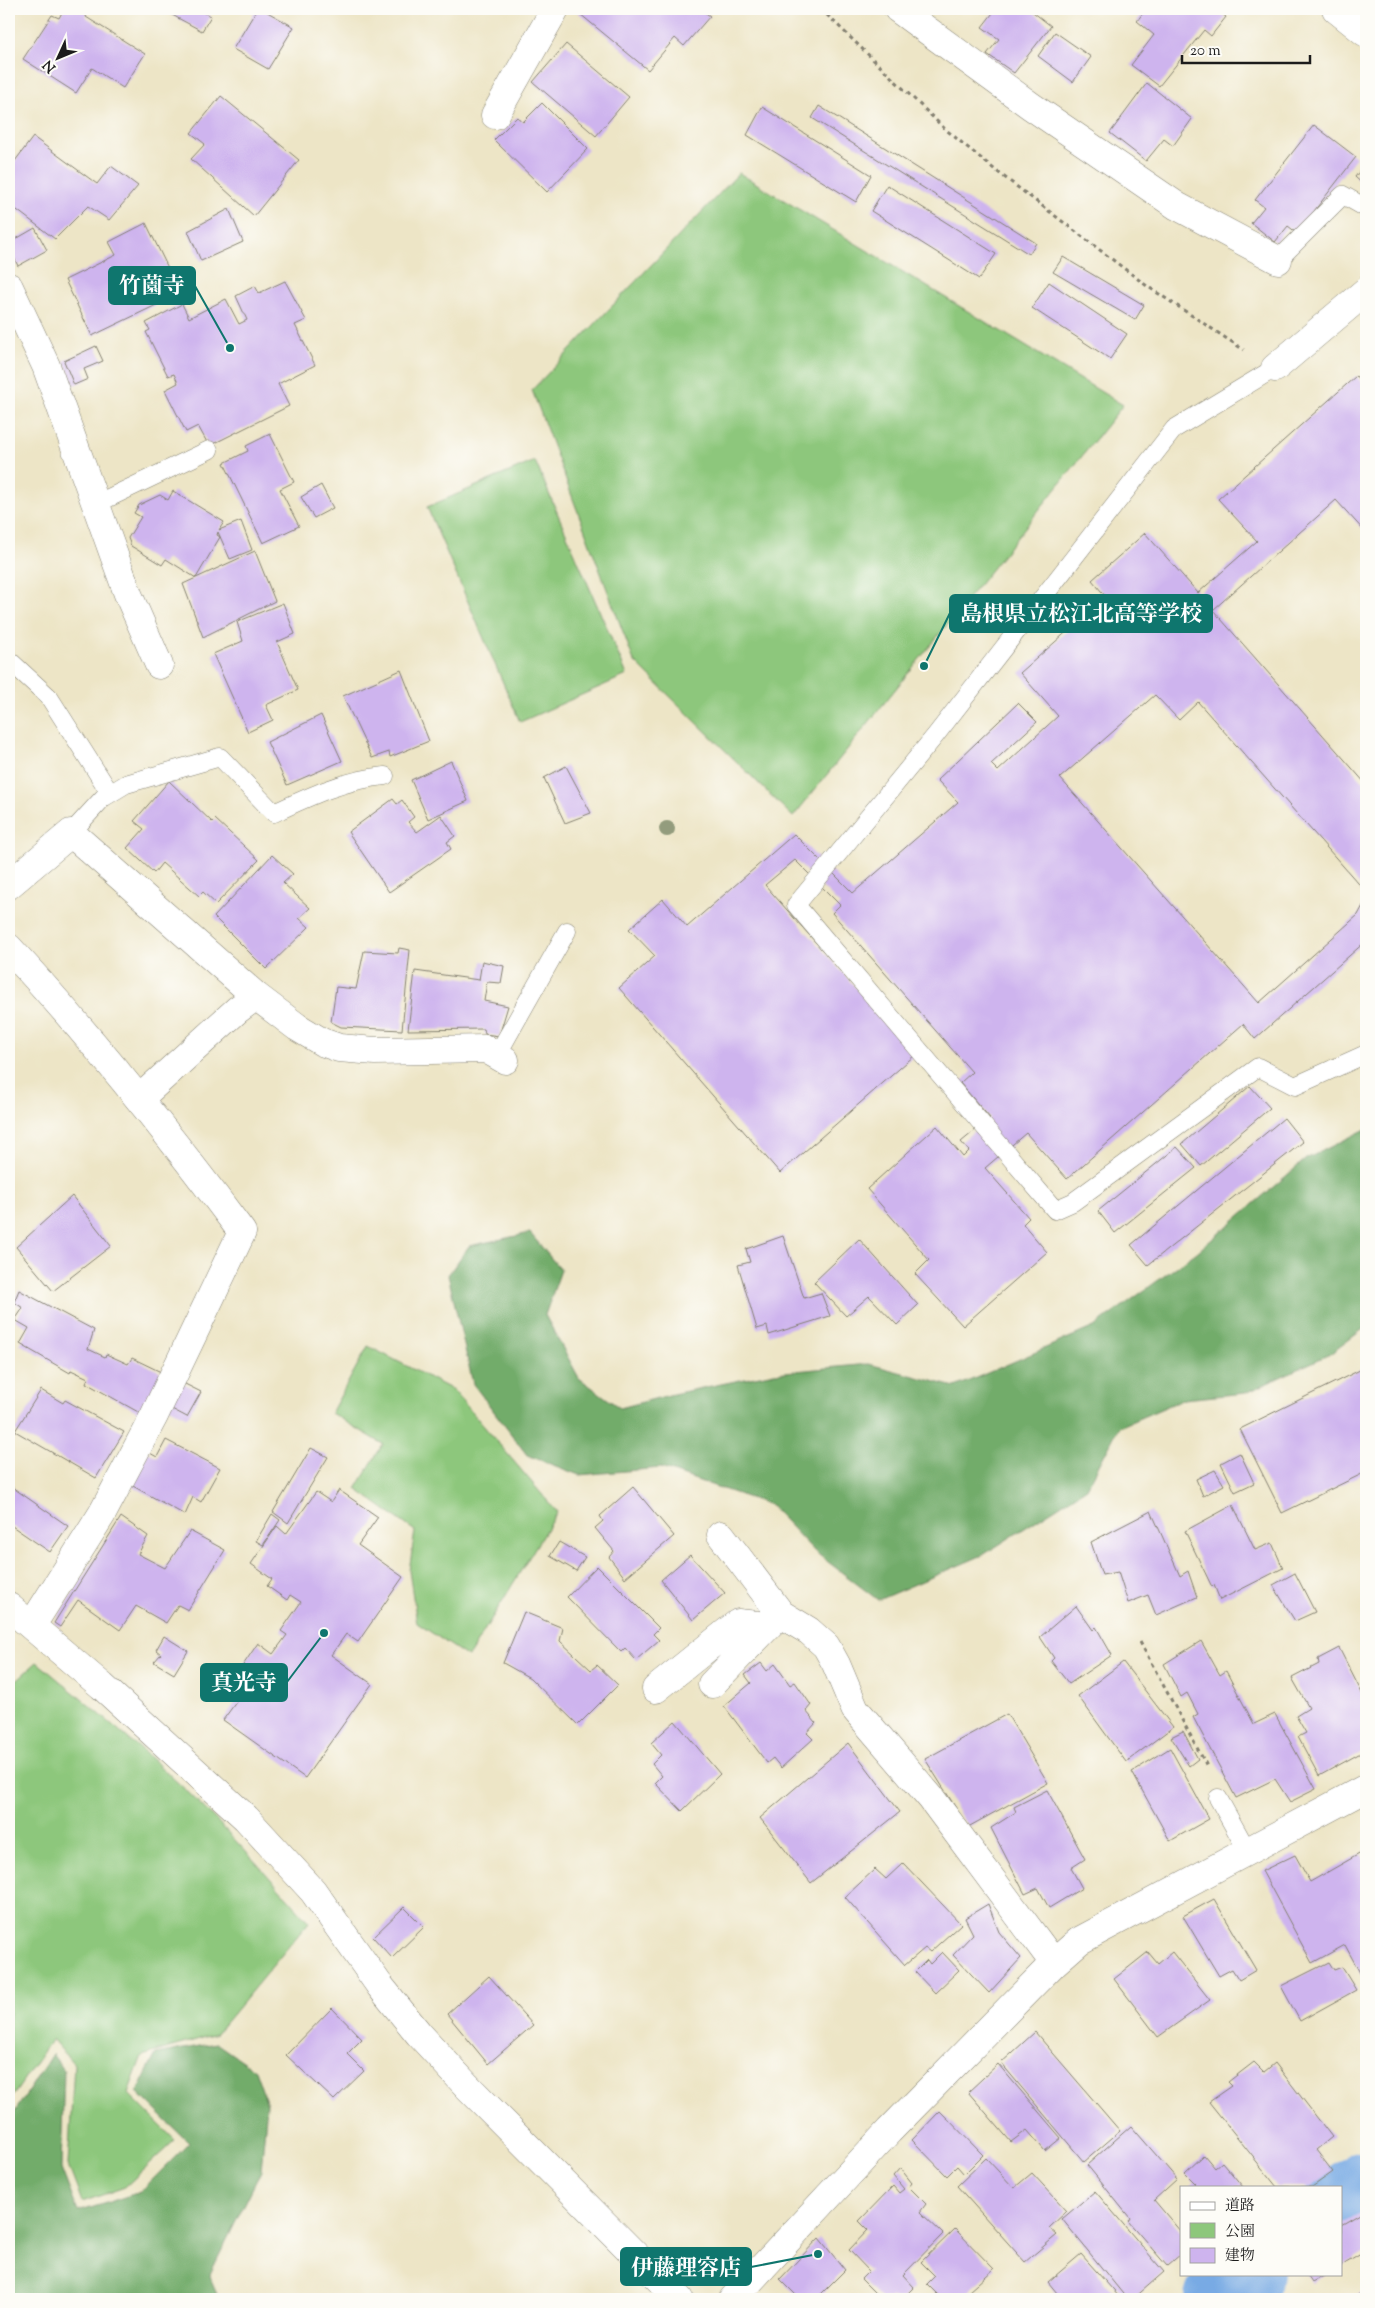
<svg xmlns="http://www.w3.org/2000/svg" width="1375" height="2308" viewBox="0 0 1375 2308" font-family="'Sorts Mill Goudy','Noto Serif JP',serif">
  <style>
    .green { fill: #8dc77b; stroke: #54724c }
    .forest { fill: #72ac6b; stroke: #476444 }
    .lines { fill: none; stroke-linecap: round; stroke-linejoin: round }
    .river { stroke: #78aae4; stroke-width: 76 }
    .building { fill: #ceb4ee }
    .service-casing { stroke: #848071; stroke-width: 19 }
    .minor-casing { stroke: #848071; stroke-width: 29 }
    .path { stroke: #848071; stroke-width: 3; stroke-dasharray: 4 4; stroke-linecap: butt }
    .service { stroke: #fff; stroke-width: 18 }
    .minor { stroke: #fff; stroke-width: 28 }
    .tree { fill: #939c7d }
    .leader { fill: none; stroke: #0f766e; stroke-width: 2 }
    .callout-dot { fill: #0f766e; stroke: #fdfcf7; stroke-width: 2 }
    .callout { fill: #0f766e; stroke: #0f766e; stroke-width: 2 }
    .callout-label { font-size: 22px; text-anchor: middle; font-weight: bold; fill: #fff }
  </style>
  <rect width="100%" height="100%" fill="#fdfcf7"/>
  <filter id="ink" filterUnits="userSpaceOnUse"><feTurbulence type="fractalNoise" baseFrequency=".02" numOctaves="2"/><feDisplacementMap in="SourceGraphic" scale="10" xChannelSelector="R" yChannelSelector="G"/><feConvolveMatrix kernelMatrix="1 2 1 2 8 2 1 2 1" color-interpolation-filters="sRGB"/></filter>
  <filter id="wash" filterUnits="userSpaceOnUse"><feTurbulence type="fractalNoise" baseFrequency=".0096" numOctaves="4" result="noise"/><feDisplacementMap in="SourceGraphic" scale="20" xChannelSelector="R" yChannelSelector="G"/><feGaussianBlur stdDeviation="1.12" result="paint"/><feColorMatrix in="noise" values="0 0 0 0 0 0 0 0 0 0 0 0 0 0 0 0 0 1.4 0 .05"/><feComposite in="paint" operator="in"/></filter>
  <g filter="url(#wash)">
    <rect width="100%" height="100%" fill="#ede5c6"/>
    <!-- green -->
    <path class="green" d="M739 173 1123 405 793 817 634 661 532 390Z
      M535 461 627 675 520 722 427 507Z
      M368 1346 453 1390 557 1512 468 1657 417 1623 409 1571 415 1531 356 1489 383 1444 331 1413Z
      M37 1662C90 1706 143 1749 192 1796 233 1836 271 1879 309 1922L216 2034 142 2056 128 2093 175 2140 125 2187 82 2202 68 2165 74 2064 52 2039 9 2102V1683L11 1685Z"/>
    <!-- forest -->
    <path class="forest" d="M1366 1129V1327L1330 1354 1246 1393 1184 1399 1119 1427 1087 1488 983 1555 878 1600 815 1552 770 1505 661 1468 579 1475 527 1455 473 1384 448 1275 469 1246 530 1233 561 1270 545 1315 579 1378 620 1408 673 1394 774 1373 869 1364 955 1387 1094 1327 1197 1252 1306 1159Z
      M216 2043 255 2070 267 2104 261 2171 209 2276 219 2299H9V2121L52 2054 64 2070 61 2168 78 2212 140 2192 189 2143 137 2092 156 2054Z"/>
    <g class="lines">
      <!-- river -->
      <path class="river" d="M1341 2205 1366 2189
        M1222 2299 1246 2274"/>
    </g>
    <g id="blocks">
      <!-- building -->
      <path class="building" d="M64 9H86L88 10 86 17 145 54 123 88 92 68 76 93 23 59 52 15 59 18Z
        M161 9H197L211 16 202 31Z
        M257 9H262L294 27 268 69 233 49Z
        M574 9H700L710 16 684 46 675 38 648 70Z
        M996 9H1029L1051 26 1014 73 987 54 999 39 982 27Z
        M1146 9H1216L1226 17 1211 36 1204 30 1159 86 1131 65 1154 35 1137 21Z
        M1055 32 1091 57 1073 82 1038 56Z
        M566 44 629 97 596 136 533 82Z
        M1147 83 1192 119 1173 146 1164 139 1146 161 1110 133Z
        M221 96 299 160 254 216 191 159 205 144 191 133Z
        M542 103 588 149 547 192 494 140 517 117 523 122Z
        M819 106 1036 243 1029 254 812 118Z
        M762 107 871 175 856 202 747 135Z
        M1314 125 1356 157 1297 233 1288 226 1275 242 1251 223 1264 207 1255 200Z
        M33 137 97 184 111 166 138 186 109 220 88 206 55 239 9 204V164L12 160 15 161Z
        M1366 163V187L1355 177Z
        M887 185 996 254 979 279 871 211Z
        M229 209 243 242 201 261 188 231Z
        M146 223 169 270 163 273 175 296 92 336 65 280 116 255 109 242Z
        M35 228 47 250 18 266 9 247V243Z
        M1063 257 1144 305 1135 320 1053 272Z
        M285 281 306 320 295 325 315 365 278 384 289 406 209 446 198 426 186 432 165 390 178 383 174 374 168 376 146 332 150 330 146 323 182 304 189 318 226 299 239 324 247 320 236 296 255 286 259 293Z
        M1049 282 1127 334 1110 359 1032 308Z
        M96 346 103 361 84 369 88 379 74 385 64 361Z
        M1356 376 1366 388V533L1336 500 1213 610 1366 784V892L1198 702 1179 720 1155 695 1060 778 1259 1003 1358 915 1366 900V941L1255 1039 1243 1024 1067 1179 1026 1133 985 1168 1029 1218 1023 1224 1047 1252 963 1326 915 1274 929 1260 867 1189 937 1126 963 1157 969 1151 961 1142 990 1118 960 1083 972 1072 832 913 840 905 795 860 765 885 915 1055 780 1173 619 988 655 956 629 929 663 899 687 927 794 834 853 893 958 802 937 780 1018 703 1037 722 991 764 998 771 1058 716 1020 673 1106 597 1092 580 1145 533 1198 593 1257 541 1218 499Z
        M270 434 294 482 280 489 299 526 263 543 224 463 248 451 246 446Z
        M321 485 333 508 314 518 301 497Z
        M173 491 224 522 219 530 241 521 252 550 230 559 218 532 217 535 220 537 196 578 166 559 162 565 131 546 128 538 141 517 134 513 139 505 160 495 168 500Z
        M255 551 275 601 203 637 183 584Z
        M283 603 295 634 277 642 298 690 266 705 273 720 248 732 213 654 243 641 237 622Z
        M401 670 429 741 390 757 389 752 372 758 343 696Z
        M321 715 342 761 287 785 267 742Z
        M451 761 468 801 428 819 411 780Z
        M566 766 591 813 565 823 544 778Z
        M169 781 212 822 215 819 259 860 216 904 203 892 199 896 162 863 154 873 127 848 144 829 134 821Z
        M393 799 397 804 402 800 414 817 408 822 417 832 441 815 455 836 447 842 451 849 389 892 348 832Z
        M272 855 293 874 283 883 310 908 299 918 309 927 266 969 214 917Z
        M399 948 410 950 402 1030 341 1027 331 1022 336 987 356 989 364 951 398 953Z
        M482 961 504 966 501 983 487 982 484 1001 508 1006 499 1036 485 1034 484 1029 408 1030 415 971 479 980Z
        M1250 1086 1270 1108 1201 1166 1182 1144Z
        M1284 1118 1303 1142 1148 1265 1131 1245Z
        M1177 1147 1196 1168 1115 1233 1098 1211Z
        M72 1196 111 1246 53 1291 16 1247Z
        M783 1236 804 1298 821 1293 830 1316 769 1335 767 1326 757 1329 738 1265 750 1262 746 1249Z
        M859 1239 918 1305 897 1325 869 1296 846 1316 814 1282Z
        M19 1290 94 1330 88 1349 105 1357 106 1354 128 1364 132 1358 163 1373 140 1413 86 1383 88 1378 71 1370 70 1373 20 1344 29 1328 15 1320 23 1308 14 1302Z
        M1366 1367V1472L1282 1513 1240 1429Z
        M179 1381 201 1392 187 1417 166 1406Z
        M41 1390 63 1403 65 1400 124 1432 96 1478 15 1431Z
        M166 1440 220 1468 201 1502 193 1497 185 1515 131 1485 148 1452 157 1457Z
        M311 1448 328 1457 288 1523 273 1512Z
        M1240 1453 1254 1483 1235 1492 1221 1463Z
        M1215 1470 1224 1485 1203 1496 1196 1479Z
        M9 1485 68 1526 50 1552 9 1524Z
        M633 1487 674 1536 625 1578 609 1557 614 1551 595 1528 603 1521 600 1516Z
        M339 1490 378 1517 358 1545 403 1577 358 1642 346 1634 331 1655 372 1684 305 1778 223 1720 242 1694 229 1686 258 1643 273 1654 287 1635 281 1631 301 1602 290 1595 287 1600 267 1586 272 1579 251 1564 277 1526 286 1534 316 1492 331 1502Z
        M1233 1505 1255 1550 1272 1543 1283 1568 1220 1600 1214 1585 1212 1587 1185 1531Z
        M1151 1511 1180 1576 1188 1571 1197 1597 1156 1615 1148 1595 1128 1603 1118 1572 1102 1575 1091 1542Z
        M272 1514 280 1520 263 1545 256 1541Z
        M121 1517 148 1536 138 1554 165 1568 190 1531 225 1550 188 1610 178 1605 166 1623 136 1606 120 1630 78 1600 60 1627 54 1623Z
        M559 1542 585 1557 576 1571 550 1556Z
        M690 1555 725 1593 693 1620 661 1580Z
        M597 1566 659 1628 653 1634 659 1640 636 1660 625 1648 621 1652 567 1597Z
        M1295 1573 1315 1612 1295 1621 1273 1585Z
        M1076 1606 1093 1630 1096 1627 1112 1655 1069 1684 1051 1661 1054 1658 1040 1637Z
        M524 1612 563 1628 560 1641 591 1670 597 1665 618 1685 578 1725 530 1678 503 1663Z
        M164 1636 188 1651 174 1674 154 1662 161 1654 156 1650Z
        M1201 1641 1220 1675 1226 1671 1254 1724 1275 1714 1316 1789 1290 1802 1275 1779 1236 1798 1193 1717 1198 1714 1187 1693 1181 1697 1164 1664Z
        M1339 1648 1366 1701V1750L1319 1776 1298 1737 1306 1733 1296 1716 1309 1708 1292 1678 1319 1664 1318 1659Z
        M1123 1662 1173 1727 1126 1762 1078 1696Z
        M761 1663 767 1671 775 1664 790 1685 795 1682 811 1705 806 1711 816 1723 807 1733 813 1739 781 1768 773 1758 767 1763 724 1706 751 1683 745 1675Z
        M1007 1714 1048 1783 968 1827 925 1759Z
        M675 1721 720 1774 682 1811 655 1783 662 1776 652 1764 661 1755 651 1743Z
        M1183 1731 1198 1759 1189 1766 1171 1737Z
        M848 1743 900 1812 811 1883 760 1818Z
        M1170 1748 1209 1819 1170 1841 1132 1772Z
        M1047 1790 1085 1859 1071 1868 1082 1888 1049 1908 1038 1888 1025 1894 991 1828 1016 1812 1014 1807Z
        M1361 1853 1366 1861V1984L1345 1945 1312 1963 1262 1871 1295 1855 1310 1882Z
        M903 1863 961 1924 930 1952 925 1948 905 1965 845 1897 875 1869 886 1879Z
        M1214 1899 1256 1970 1239 1980 1232 1969 1219 1976 1183 1916Z
        M988 1904 999 1932 1021 1958 989 1993 953 1955 973 1934 965 1918Z
        M404 1907 424 1927 392 1958 373 1937Z
        M942 1952 959 1970 935 1993 915 1972 927 1960 930 1964Z
        M1148 1952 1158 1964 1172 1952 1210 2000 1158 2037 1114 1979Z
        M1329 1962 1334 1970 1342 1967 1356 1990 1300 2021 1281 1986Z
        M489 1976 533 2025 488 2064 447 2014Z
        M332 2008 362 2039 347 2054 364 2071 334 2100 286 2055Z
        M1035 2032 1120 2131 1084 2162 1001 2063Z
        M1254 2062 1264 2072 1275 2063 1332 2137 1316 2150 1333 2172 1312 2187H1277L1209 2102 1232 2086 1228 2082Z
        M998 2064 1061 2138 1045 2151 1027 2130 1011 2142 968 2092Z
        M940 2111 983 2155 964 2174 957 2166 947 2176 912 2140Z
        M1131 2126 1177 2179 1154 2200 1181 2232V2254L1167 2266 1128 2221 1130 2218 1087 2165Z
        M1204 2155 1215 2168 1222 2162 1243 2187H1191L1195 2183 1185 2173Z
        M986 2158 1014 2188 1032 2173 1067 2211 1049 2228 1057 2235 1025 2262 957 2186Z
        M900 2168 912 2183 909 2187 926 2204 920 2212 943 2234 903 2275 914 2287 902 2299H881L861 2279 869 2271 849 2250 868 2230 859 2221 893 2186 899 2193 904 2189 893 2176Z
        M1095 2191 1164 2272 1133 2299H1127L1062 2219Z
        M1360 2214 1366 2226V2251L1341 2266V2225Z
        M955 2229 994 2269 960 2299H942L927 2284 935 2276 921 2262Z
        M819 2238 845 2270 816 2299H800L780 2279Z
        M1081 2254 1121 2299H1062L1048 2282Z
        M1306 2274H1327L1312 2283Z
        M1366 2289V2299H1353Z"/>
    </g>
  </g>
  <g filter="url(#ink)">
    <use href="#blocks" fill-opacity="0" stroke="#848071" stroke-width="1"/>
    <g class="lines">
      <defs>
        <path id="service" d="M1278 260 1343 195 1366 208
          M1275 368 1174 429 935 736 796 905 1055 1210 1073 1202 1258 1067 1295 1086 1366 1054
          M96 504 209 450
          M9 660 49 697 110 793
          M71 833 103 798 126 784 220 757 274 813C310 796 344 780 385 776
          M497 1055 567 931
          M1218 1798 1247 1850"/>
        <path id="minor" d="M898 9 1031 106 1177 206 1278 260
          M1336 9 1366 33
          M495 115 555 9
          M9 287 46 366 128 594 159 665
          M1275 368 1366 291
          M9 885 71 833 256 996 297 1027 322 1042 339 1048 375 1051 486 1049 505 1060
          M9 948C92 1038 169 1134 242 1232L154 1416 102 1514 39 1614 29 1624
          M139 1099 237 1010 256 996
          M721 1535 781 1614 809 1631 826 1646 836 1664 855 1709 931 1798 1054 1963
          M9 1607 102 1686 246 1818 313 1891 380 1986 419 2034 467 2086 679 2299
          M712 1684 776 1618
          M656 1689 738 1623 767 1626
          M733 2299 889 2131 1054 1963 1079 1941 1366 1788"/>
      </defs>
      <!-- service casing -->
      <use href="#service" class="service-casing"/>
      <!-- minor casing -->
      <use href="#minor" class="minor-casing"/>
      <!-- path -->
      <path class="path" d="M821 9 945 129 999 173 1147 286 1244 350
        M1140 1642 1208 1768"/>
      <!-- service -->
      <use href="#service" class="service"/>
      <!-- minor -->
      <use href="#minor" class="minor"/>
    </g>
    <!-- trees -->
    <circle class="tree" cx="667" cy="829" r="8"/>
  </g>
  <!-- callouts -->
  <path class="leader" d="M230 348L195 286M924 666L950 613M324 1633L287 1682M818 2254L751 2267"/>
  <g class="callout-dot">
    <circle cx="230" cy="348" r="5"/>
    <circle cx="924" cy="666" r="5"/>
    <circle cx="324" cy="1633" r="5"/>
    <circle cx="818" cy="2254" r="5"/>
  </g>
  <g class="callout">
    <rect x="109" y="267" width="86" height="37" rx="5"/>
    <rect x="950" y="595" width="262" height="37" rx="5"/>
    <rect x="201" y="1664" width="86" height="37" rx="5"/>
    <rect x="621" y="2248" width="130" height="37" rx="5"/>
  </g>
  <g class="callout-label">
    <text x="152" y="293">竹薗寺</text>
    <text x="1081" y="621">島根県立松江北高等学校</text>
    <text x="244" y="1690">真光寺</text>
    <text x="686" y="2275">伊藤理容店</text>
  </g>
  <!-- margin -->
  <rect width="1375" height="2308" fill="none" stroke="#fdfcf7" stroke-width="30"/>
  <!-- legend -->
  <rect x="1180" y="2186" width="162" height="90" fill="#fdfcf7" stroke="#a3a29f"/>
  <rect x="1190" y="2202" width="25" height="8" fill="#ffffff" stroke="#a3a29f"/>
  <text x="1225" y="2210" font-size="15" fill="#1c1c1c">道路</text>
  <rect x="1190" y="2223" width="25" height="15" fill="#8dc77b" stroke="#a3a29f"/>
  <text x="1225" y="2236" font-size="15" fill="#1c1c1c">公園</text>
  <rect x="1190" y="2248" width="25" height="15" fill="#ceb4ee" stroke="#a3a29f"/>
  <text x="1225" y="2260" font-size="15" fill="#1c1c1c">建物</text>
  <!-- north arrow -->
  <g transform="translate(58 58) rotate(226)" stroke="#fdfcf7" stroke-width="4" paint-order="stroke">
  <path d="M0-4L9 19L0 12L-9 19Z" fill="#1c1c1c"/>
  <text y="-8" font-size="14" font-weight="bold" text-anchor="middle" fill="#1c1c1c">N</text>
  </g>
  <!-- scale -->
  <path d="M1182 55v8h128v-8" fill="none" stroke="#1c1c1c" stroke-width="2.5"/>
  <text x="1190" y="55" font-size="15" fill="#1c1c1c" stroke="#fdfcf7" stroke-width="4" paint-order="stroke">20 m</text>
</svg>
